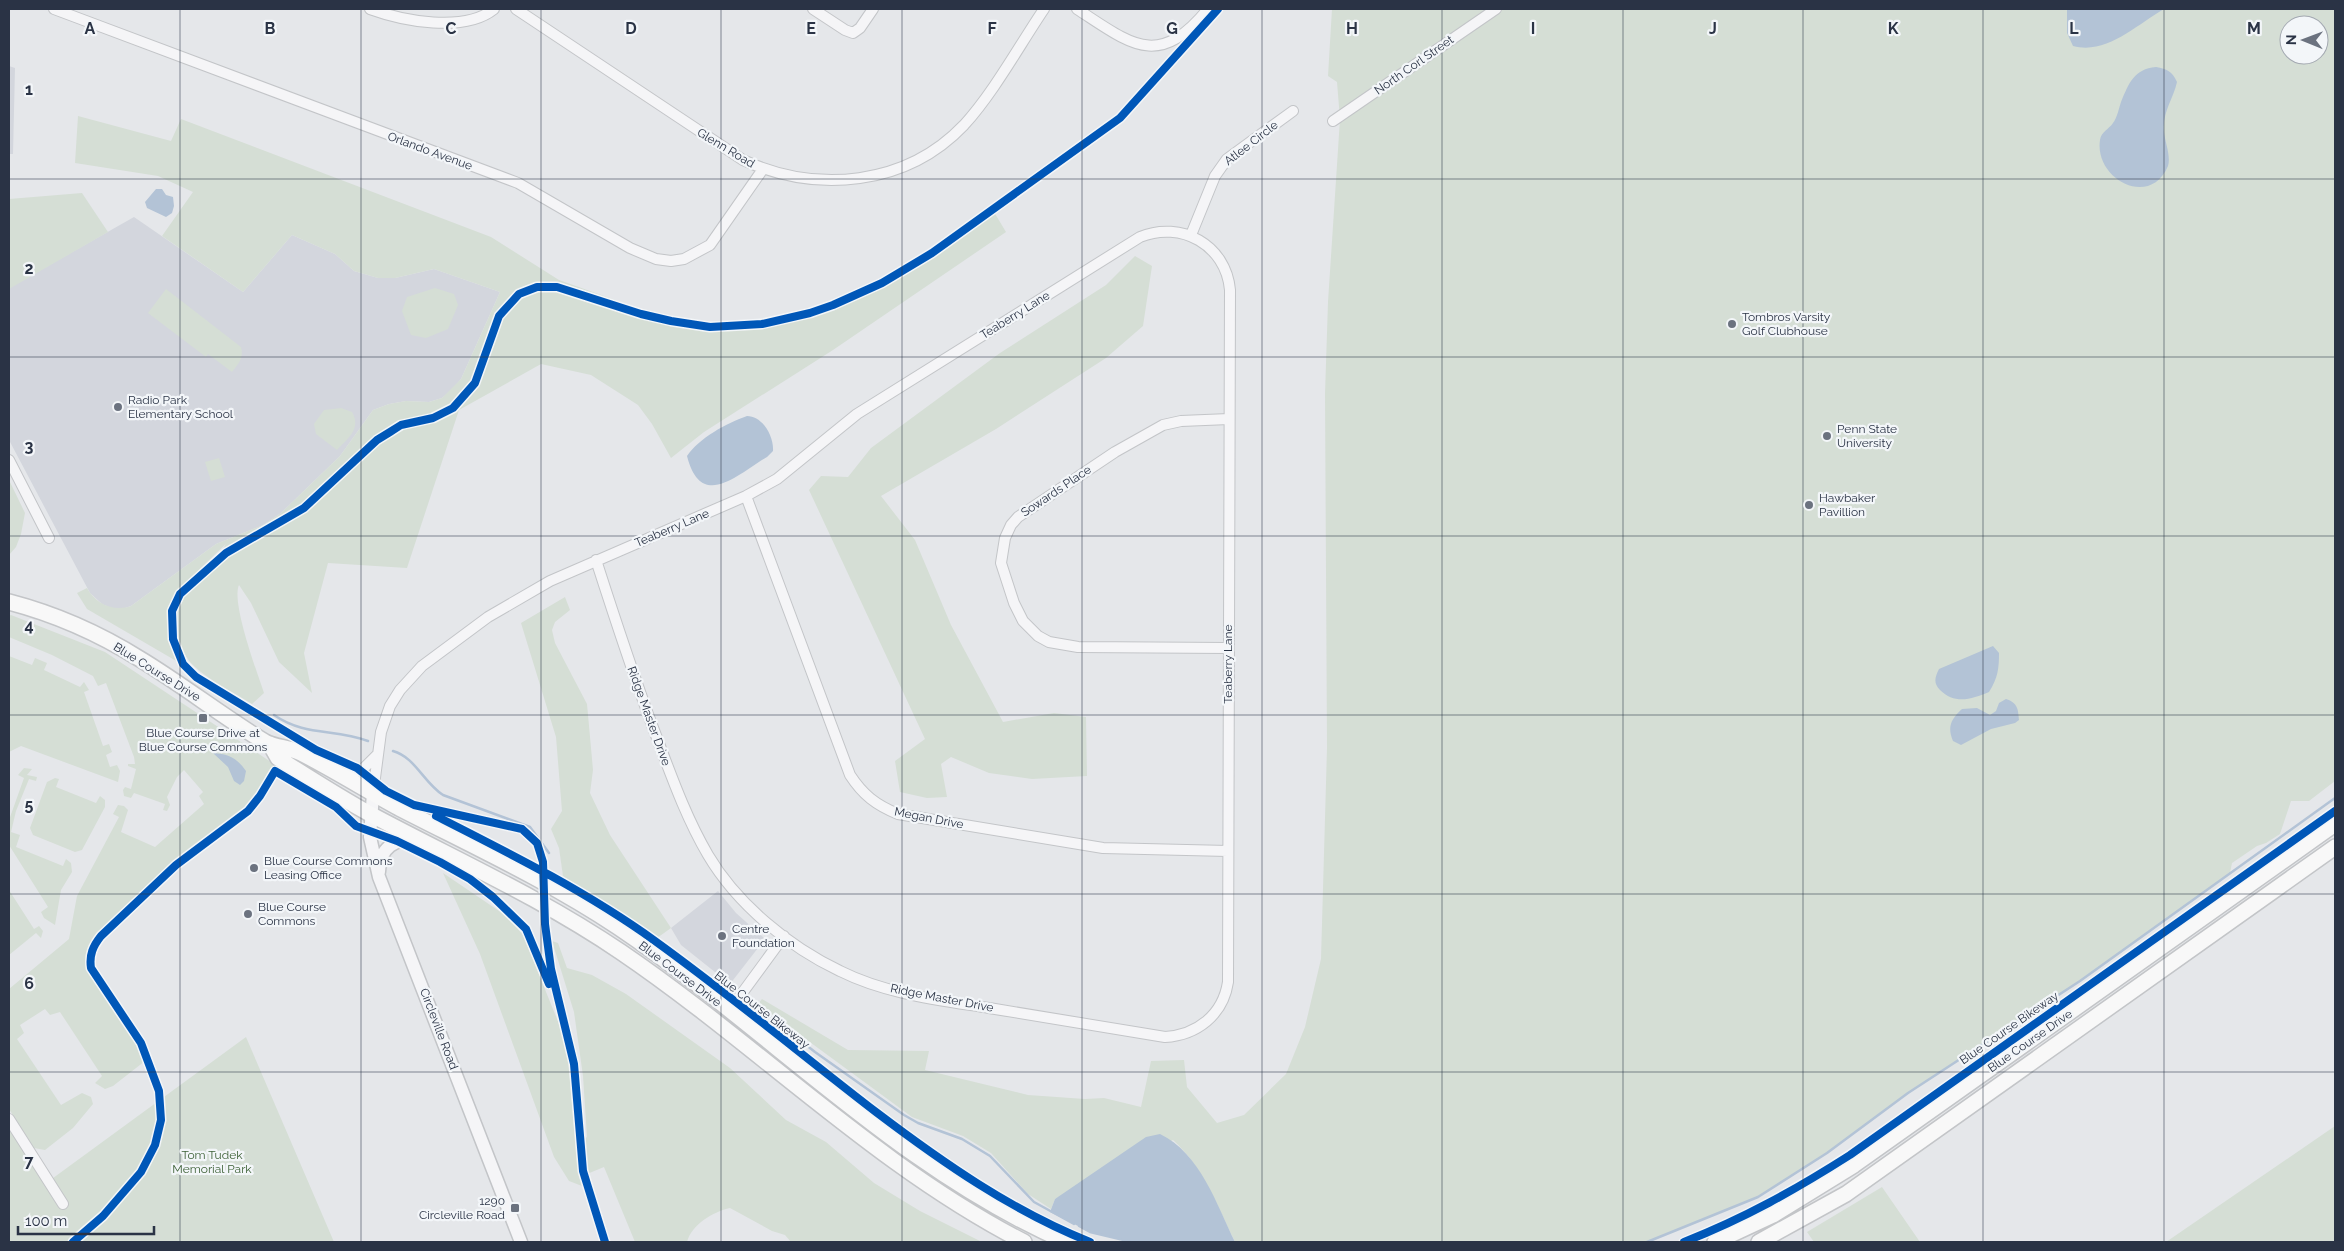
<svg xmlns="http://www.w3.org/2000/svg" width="2344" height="1251" viewBox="0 0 2344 1251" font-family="Raleway,sans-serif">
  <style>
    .built { fill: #d3d6dd }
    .green { fill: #d5ded5; fill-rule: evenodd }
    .water { fill: #b3c3d6 }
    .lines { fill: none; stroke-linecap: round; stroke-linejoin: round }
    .stream { stroke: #b3c3d6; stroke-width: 2.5 }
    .minor-casing { stroke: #c3c5c8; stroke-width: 12 }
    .tertiary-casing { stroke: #c3c5c8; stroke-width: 15 }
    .secondary-casing { stroke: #c3c5c8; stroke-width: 18 }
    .minor { stroke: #f5f5f7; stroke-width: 10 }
    .tertiary { stroke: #f5f5f7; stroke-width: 12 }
    .secondary { stroke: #f8f8f8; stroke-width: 15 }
    .cycleway-casing { stroke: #f3f6f9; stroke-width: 11 }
    .cycleway { stroke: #0057b8; stroke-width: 8 }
    .grid { fill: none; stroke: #2a3345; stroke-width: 1; stroke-opacity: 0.55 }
    .poi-dot { fill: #6b727f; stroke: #f3f6f9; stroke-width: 2 }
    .labels { text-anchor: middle; stroke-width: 4.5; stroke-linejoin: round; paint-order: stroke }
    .street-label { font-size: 12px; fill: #2a3345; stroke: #f3f6f9 }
    .poi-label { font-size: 12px; fill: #2a3345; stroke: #f3f6f9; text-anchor: start }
    .park-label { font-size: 12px; fill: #3d6137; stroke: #f3f6f9 }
    .grid-label { font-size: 16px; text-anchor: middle; font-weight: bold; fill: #2a3345; stroke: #f3f6f9; stroke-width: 4.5; stroke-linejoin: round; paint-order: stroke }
  </style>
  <rect width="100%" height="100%" fill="#e5e7ea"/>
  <!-- built -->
  <path class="built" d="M9 66 15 68 13 154H9Z
    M134 217 243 292 292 235 335 254 354 271 378 278H395L434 269 500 292 461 379 452 390 442 398 429 402 406 401 389 404 373 410 340 456 281 513 263 525 216 544 131 606 122 609 111 608 102 604 90 593 9 440V288Z
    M718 891 736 913 765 939 730 984 681 945 671 928Z"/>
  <!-- green -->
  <path class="green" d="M1332 9H2335V781L2309 801H2291L2280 834 2266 843 2257 846 2232 863 2230 873 2080 981 1908 1093 1827 1153 1758 1197 1647 1242H1235C1218 1207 1202 1166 1173 1140L1055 1199 1051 1209 1028 1194 991 1153 963 1136 912 1117 758 1004 762 999 848 1050 929 1051 925 1070 1028 1095 1085 1099 1104 1098 1141 1107 1151 1061 1184 1060 1187 1087 1217 1123 1244 1115 1286 1074 1305 1027 1321 959 1327 748 1325 394 1328 302 1340 119 1337 82 1328 76ZM2289 25H2319V55H2289Z
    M78 116 171 141 181 119 491 237 559 280 663 317 741 326 859 295 994 212 1006 232 833 350 704 432 671 458 652 424 638 405 591 375 541 364 459 410 407 568 328 563 304 653 312 693 279 662 251 603 239 585C231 602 257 672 264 693L252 704C233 692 210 681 194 666 179 652 172 623 179 605 186 586 215 562 226 544 216 553 206 563 196 573 163 604 161 621 178 662L87 609 77 593 87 588C96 604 113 612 131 606L216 544 263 525 281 513 340 456 373 410 389 404 406 401 429 402 442 398 461 379 500 292 434 269 395 278H378L354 271 335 254 292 235 243 292 162 236 193 192 158 176 75 163Z
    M82 193 108 232 9 289V199Z
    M1135 256 1152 266 1143 326 1106 358 996 429 881 496 915 540 951 625 1003 722 1054 713 1086 717 1087 776 1032 779 989 773 951 757 941 764 947 797 927 798 900 792 895 761 925 739 809 490 821 476 848 477 871 448 1000 353 1106 285Z
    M435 288 454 294 458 305 448 329 426 338 411 335 402 311 407 297Z
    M166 289 241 347C244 358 239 363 232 372L208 354 206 357 148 313Z
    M341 408 352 412C362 429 347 439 337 450L316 434 314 424 324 410Z
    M219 458 225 477 211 481 205 462Z
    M9 480 25 513 21 534 16 547 9 555Z
    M565 597 570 610 555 622 552 630 555 643 587 704 593 770 590 793 610 835 671 928 657 938 563 876 559 848 551 829 562 811 556 737 521 623Z
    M11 615 105 652 277 766V775L247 809 159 878 90 946 89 968 137 1043 145 1061 113 1086 105 1089 95 1083 102 1076 60 1012 50 1015 45 1009 20 1025 24 1033 17 1039 61 1105 82 1093 91 1097 93 1104 73 1128 45 1150 34 1148 9 1109V989L69 939 77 896 119 817 113 814 118 805 124 806 128 810 121 832 155 847 204 804 199 796 203 792 184 770 177 777 167 797 170 805 167 811 163 810 165 804 134 793 131 798 124 796 123 790 125 787 131 789 136 769 128 766V764H135L134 757 106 683 98 686 93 676 52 655 9 637V616Z
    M9 656 32 665 35 658 47 663 44 670 80 687 84 682 89 690 84 692 103 746 109 744 112 752 106 755 110 767 117 765 120 771 118 782 21 746 9 752Z
    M24 768 32 769 27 775 37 777 36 781 29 779 16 811 11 832 20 835 16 847 63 866 66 859 71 863 72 872 61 890 55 925 44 918 41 912 48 907 9 845V820L24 778 18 775Z
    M55 778 59 779 56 787 96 803 100 796 105 800V807L82 850 75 852 33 835 30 828 47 782Z
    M443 873 508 917 523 935 559 1024 568 1057 576 1149 582 1186 569 1181 554 1157 480 954Z
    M9 890 34 929 39 926 43 931 41 938 36 933 9 955Z
    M552 941 558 943 567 968 592 975 626 994 730 1068 786 1120 826 1142 874 1183 920 1211 982 1242H791L785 1235 772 1231 730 1208C713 1212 692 1224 687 1242H635L604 1167 587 1174 583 1140 587 1137 583 1076 574 1012Z
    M246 1037 334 1242H9V1119L49 1181Z
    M2335 1126V1242H2166Z
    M1882 1187 1920 1242H1814L1807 1232Z"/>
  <!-- water -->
  <path class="water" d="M2067 9H2164C2136 25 2107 55 2073 46L2067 33Z
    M2156 67C2167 69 2172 71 2177 82 2173 100 2162 112 2164 132 2165 142 2171 156 2168 166 2150 209 2094 179 2100 140 2101 132 2109 129 2113 123 2117 118 2119 108 2121 102 2129 83 2134 69 2156 67Z
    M156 189H162L166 195 173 197 174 206 172 213 166 217 147 208 145 202Z
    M747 416C763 416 774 437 773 451L767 457C737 475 701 511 687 456 699 438 727 423 747 416Z
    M1993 646 1999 653C1999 668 1998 678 1989 692 1972 699 1955 705 1940 690 1933 683 1935 677 1939 669Z
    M2006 699C2018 703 2018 709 2019 720L2015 723 1991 729 1961 745 1953 741C1947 727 1951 719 1962 709L1977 708 1990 715 1996 711 1999 703Z
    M213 753C229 754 237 758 246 771L244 781 240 785 234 781 228 767Z
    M1160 1134C1200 1153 1217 1205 1235 1242H1132L1090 1232 1050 1212 1055 1199 1146 1137Z"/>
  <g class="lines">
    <!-- stream -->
    <path class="stream" d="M274 715C306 737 334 728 368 741
      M393 751C415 757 424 783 443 795L530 827 549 853
      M754 1004 815 1052 904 1115 918 1123 962 1139 990 1156 1034 1202 1074 1224
      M1079 1226 1090 1232 1132 1242
      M1647 1242 1758 1197 1827 1153 1908 1093 2080 981 2335 798"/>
    <defs>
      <path id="minor" d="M54 9 518 183 630 248 656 259 671 261 684 259 710 245 763 169
        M370 9C403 21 464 33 494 9
        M516 9 743 160C817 194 906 186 964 125 994 92 1019 46 1044 9
        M813 9 845 30 853 33 860 28 873 9
        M1077 9C1131 44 1158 70 1208 9
        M1333 121 1496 9
        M1191 235 1215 176 1227 159 1293 111
        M9 460 49 538
        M746 496 850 775C863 795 876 805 898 814L1103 848 1228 851
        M1228 648 1078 647 1049 642 1038 636 1023 621 1014 603 1001 563 1005 538 1011 525 1018 517 1115 452 1163 425 1181 421 1229 419
        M341 774 361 771 377 755
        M373 793 381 732 390 706 400 690 422 666 488 617 550 581 746 496 777 479 857 414 1140 237C1181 220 1226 245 1230 290L1228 982C1223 1015 1197 1035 1165 1037 1106 1027 1047 1018 989 1008 939 1000 886 994 840 971 789 947 737 904 708 855 684 814 669 769 652 725 632 671 614 616 596 560
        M729 1011 784 936
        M9 1119 63 1204"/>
      <path id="tertiary" d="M373 793 370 837 379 877 521 1242
        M379 872C379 847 396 838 418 839"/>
      <path id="secondary" d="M9 602C55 614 100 634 140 659 183 685 222 716 265 742 276 748 289 747 301 753 334 770 366 790 399 808 473 846 549 881 618 927 770 1029 898 1169 1067 1242
        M270 744 278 758C308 777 339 797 370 814 456 860 540 897 621 952 758 1045 876 1166 1024 1242
        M1715 1242 1773 1215 1854 1165 2335 824
        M1759 1242 1846 1194 2335 847"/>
    </defs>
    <!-- minor casing -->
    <use href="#minor" class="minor-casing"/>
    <!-- tertiary casing -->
    <use href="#tertiary" class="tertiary-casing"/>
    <!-- secondary casing -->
    <use href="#secondary" class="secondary-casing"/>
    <!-- minor -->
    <use href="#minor" class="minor"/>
    <!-- tertiary -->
    <use href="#tertiary" class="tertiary"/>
    <!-- secondary -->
    <use href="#secondary" class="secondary"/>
    <defs>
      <path id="cycleway" d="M436 816C511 854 587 892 655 941 730 995 802 1055 876 1112 942 1162 1012 1211 1090 1242
        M73 1242 103 1216 141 1172 155 1145 161 1120 159 1091 141 1043 91 968C89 955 93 946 101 936L176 865 248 811 260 796 275 771 336 807 356 826 397 841 440 862 470 879 493 897 526 929 549 984
        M605 1242 583 1171 574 1064 551 969 545 924 543 862 537 843 522 829 414 805 386 791 357 768 316 750 196 677 183 664 173 639 172 611 180 594 226 553 304 508 377 440 390 432 401 425 433 418 453 408 475 383 499 316 519 294 537 287H557L641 314 671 321 710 327 762 324 810 313 833 305 882 283 932 253 1120 118 1218 9
        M1684 1242C1745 1218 1795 1190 1850 1155L2335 811"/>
    </defs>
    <!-- cycleway casing -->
    <use href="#cycleway" class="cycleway-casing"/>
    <!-- cycleway -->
    <use href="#cycleway" class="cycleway"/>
  </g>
  <!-- grid -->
  <path class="grid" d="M180 9V1242M361 9V1242M541 9V1242M721 9V1242M902 9V1242M1082 9V1242M1262 9V1242M1442 9V1242M1623 9V1242M1803 9V1242M1983 9V1242M2164 9V1242M9 179H2335M9 357H2335M9 536H2335M9 715H2335M9 894H2335M9 1072H2335"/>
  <!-- markers -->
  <g class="poi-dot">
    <circle cx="1732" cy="324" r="5"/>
    <circle cx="118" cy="407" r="5"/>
    <circle cx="1827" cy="436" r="5"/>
    <circle cx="1809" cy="505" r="5"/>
    <rect x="198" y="713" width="10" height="10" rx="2.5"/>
    <circle cx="254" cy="868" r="5"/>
    <circle cx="248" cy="914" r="5"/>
    <circle cx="722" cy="936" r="5"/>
    <rect x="510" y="1203" width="10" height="10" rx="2.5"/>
  </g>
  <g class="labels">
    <!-- street labels -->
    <g class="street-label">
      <text transform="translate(1414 65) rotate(-35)" y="4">North Corl Street</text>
      <text transform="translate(1251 143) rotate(-38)" y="4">Atlee Circle</text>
      <text transform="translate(726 148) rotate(31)" y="4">Glenn Road</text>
      <text transform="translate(430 151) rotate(20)" y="4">Orlando Avenue</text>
      <text transform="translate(1015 315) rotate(-32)" y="4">Teaberry Lane</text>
      <text transform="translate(1056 491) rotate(-34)" y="4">Sowards Place</text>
      <text transform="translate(672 528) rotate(-23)" y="4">Teaberry Lane</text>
      <text transform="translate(1228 664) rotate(-90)" y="4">Teaberry Lane</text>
      <text transform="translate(157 672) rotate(32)" y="4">Blue Course Drive</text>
      <text transform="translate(649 716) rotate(70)" y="4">Ridge Master Drive</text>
      <text transform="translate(929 818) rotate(11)" y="4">Megan Drive</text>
      <text transform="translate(680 974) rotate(37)" y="4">Blue Course Drive</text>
      <text transform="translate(942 998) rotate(11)" y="4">Ridge Master Drive</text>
      <text transform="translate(762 1010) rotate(38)" y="4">Blue Course Bikeway</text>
      <text transform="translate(2009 1028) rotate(-35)" y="4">Blue Course Bikeway</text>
      <text transform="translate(439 1029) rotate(69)" y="4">Circleville Road</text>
      <text transform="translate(2030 1041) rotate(-35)" y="4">Blue Course Drive</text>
    </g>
    <!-- poi labels -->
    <g class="poi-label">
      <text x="1742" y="321">Tombros Varsity<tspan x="1742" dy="14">Golf Clubhouse</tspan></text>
      <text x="128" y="404">Radio Park<tspan x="128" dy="14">Elementary School</tspan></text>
      <text x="1837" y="433">Penn State<tspan x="1837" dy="14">University</tspan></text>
      <text x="1819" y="502">Hawbaker<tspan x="1819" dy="14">Pavillion</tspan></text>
      <text x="203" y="737" text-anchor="middle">Blue Course Drive at<tspan x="203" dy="14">Blue Course Commons</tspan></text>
      <text x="264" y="865">Blue Course Commons<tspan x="264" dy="14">Leasing Office</tspan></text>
      <text x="258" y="911">Blue Course<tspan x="258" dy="14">Commons</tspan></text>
      <text x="732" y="933">Centre<tspan x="732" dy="14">Foundation</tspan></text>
      <text x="505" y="1205" text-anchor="end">1290<tspan x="505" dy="14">Circleville Road</tspan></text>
    </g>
    <!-- park labels -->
    <g class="park-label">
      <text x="212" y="1159">Tom Tudek<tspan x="212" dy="14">Memorial Park</tspan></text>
    </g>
  </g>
  <g class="grid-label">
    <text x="90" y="34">A</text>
    <text x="270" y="34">B</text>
    <text x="451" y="34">C</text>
    <text x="631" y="34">D</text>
    <text x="811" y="34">E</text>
    <text x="992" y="34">F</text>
    <text x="1172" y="34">G</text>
    <text x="1352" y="34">H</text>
    <text x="1533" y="34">I</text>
    <text x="1713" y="34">J</text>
    <text x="1893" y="34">K</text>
    <text x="2074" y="34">L</text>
    <text x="2254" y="34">M</text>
    <text x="29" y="95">1</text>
    <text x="29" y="274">2</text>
    <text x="29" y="452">3</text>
    <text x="29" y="631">4</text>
    <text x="29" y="810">5</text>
    <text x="29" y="989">6</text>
    <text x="29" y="1167">7</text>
  </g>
  <!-- border -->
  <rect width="2344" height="1251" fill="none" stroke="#2a3345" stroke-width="20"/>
  <!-- north arrow -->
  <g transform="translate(2304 40) rotate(271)"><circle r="24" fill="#f3f6f9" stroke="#a3a8b1"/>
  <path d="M0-4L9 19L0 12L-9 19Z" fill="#6b727f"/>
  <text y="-8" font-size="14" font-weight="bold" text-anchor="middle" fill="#2a3345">N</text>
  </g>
  <!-- scale -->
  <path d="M18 1226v8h136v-8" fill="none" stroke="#2a3345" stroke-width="2.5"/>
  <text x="25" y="1226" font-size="15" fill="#2a3345" stroke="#f3f6f9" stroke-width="4" paint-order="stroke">100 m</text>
</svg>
